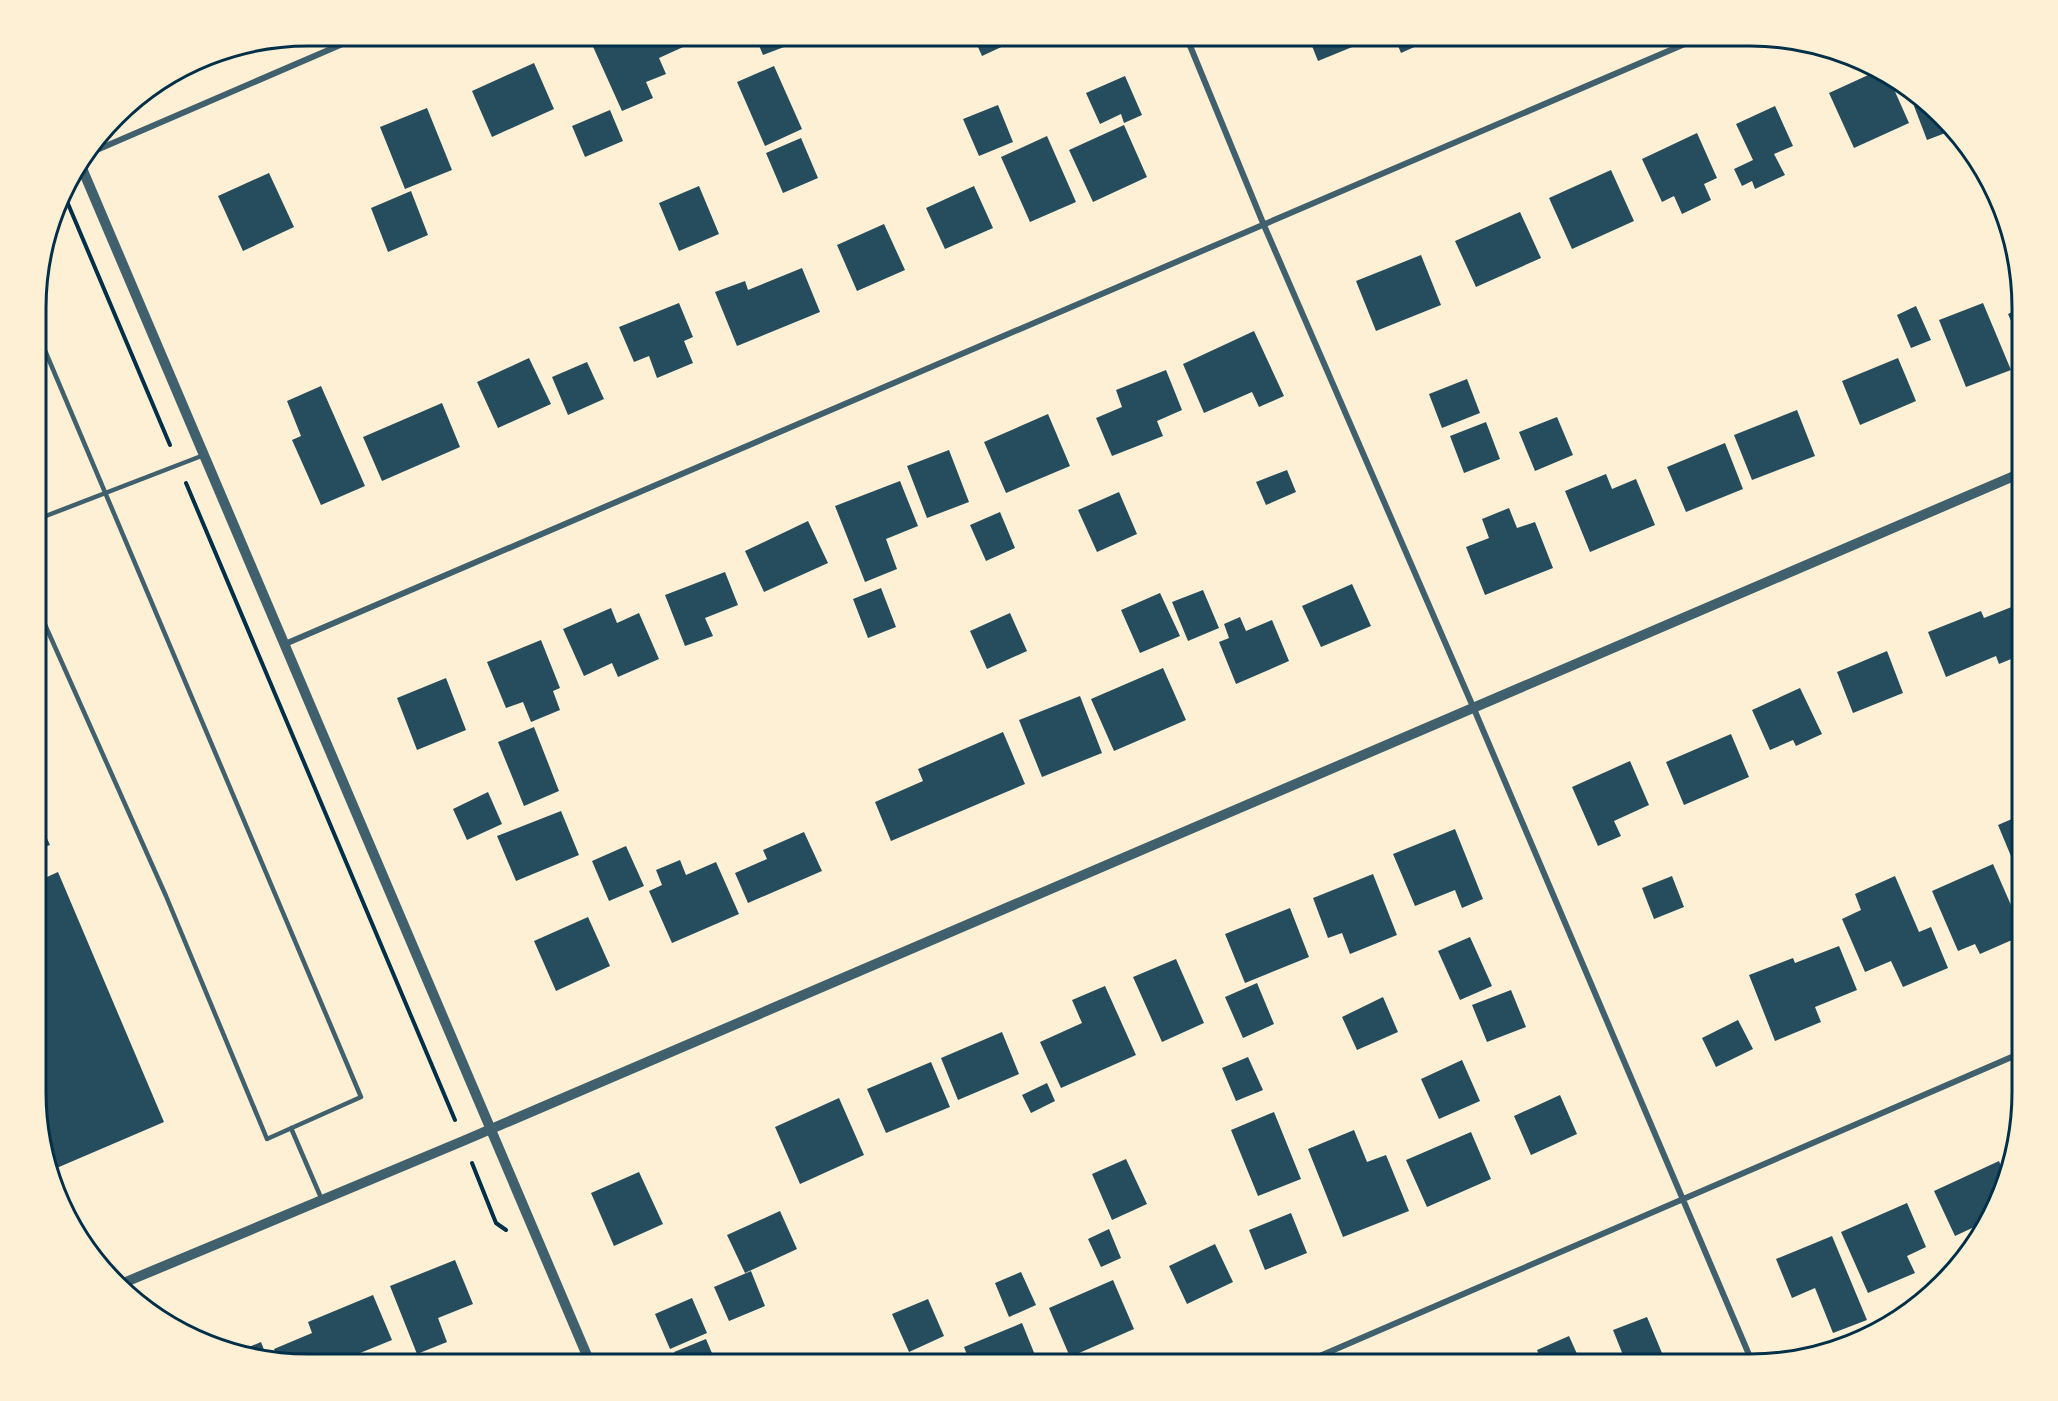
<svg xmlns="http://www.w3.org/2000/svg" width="2058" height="1401" viewBox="0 0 2058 1401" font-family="Poppins,sans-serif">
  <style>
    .building { fill: #264d5e }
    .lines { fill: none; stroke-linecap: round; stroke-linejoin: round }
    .path { stroke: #003049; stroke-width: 4 }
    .service { stroke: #3f606c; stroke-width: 4.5 }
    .minor { stroke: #3f606c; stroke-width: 6 }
    .tertiary { stroke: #3f606c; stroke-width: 10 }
    .rim { fill: none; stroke: #003049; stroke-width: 3 }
  </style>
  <rect width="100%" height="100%" fill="#fdf0d5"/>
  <!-- building -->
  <path class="building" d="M599 36H702L703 38 659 58 666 74 646 82 653 98 622 111 590 40Z
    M755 36H804L805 39 763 55Z
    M973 36H1025L982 56Z
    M1308 36H1359L1362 43 1318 61Z
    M1394 36H1439L1401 53Z
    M534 63 554 109 492 137 472 91Z
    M774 66 802 129 765 146 737 82Z
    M1877 71 1889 78 1909 123 1854 148 1829 93Z
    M1125 76 1142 115 1124 123 1121 114 1100 124 1086 93Z
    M1924 102 1948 132 1927 140 1914 106Z
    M998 105 1013 142 979 156 963 119Z
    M1775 106 1793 146 1774 154 1785 175 1755 189 1752 181 1742 186 1734 169 1753 160 1736 124Z
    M427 108 452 170 405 189 380 127Z
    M610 110 623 141 585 157 572 126Z
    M1124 125 1147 177 1093 202 1069 150Z
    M1697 133 1717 178 1704 184 1711 200 1682 214 1674 196 1662 202 1642 159Z
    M1047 136 1076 202 1030 222 1001 157Z
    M801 138 818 178 783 193 766 153Z
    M1611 170 1634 221 1572 249 1549 198Z
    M269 173 294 227 243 251 218 196Z
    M699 186 719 234 679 251 659 203Z
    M974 186 993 228 945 249 926 208Z
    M411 191 428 235 388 252 371 208Z
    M1520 212 1541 258 1476 287 1455 241Z
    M884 224 905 270 857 291 837 245Z
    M1421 255 1441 305 1376 331 1356 281Z
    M802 268 820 312 737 346 715 292 745 281 748 290Z
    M679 303 693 337 684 341 693 363 657 378 649 356 634 362 619 327Z
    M1983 303 2011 370 1966 387 1939 320Z
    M1916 306 1931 340 1911 348 1897 315Z
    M2021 308V344L2008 314Z
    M1254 331 1284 396 1259 407 1252 392 1204 413 1183 364Z
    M529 358 551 404 498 428 477 382Z
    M1898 358 1916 401 1860 425 1842 381Z
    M587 362 604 399 568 415 552 377Z
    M1166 370 1182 410 1157 421 1163 436 1112 456 1096 418 1122 407 1116 390Z
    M1467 379 1480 413 1442 428 1429 394Z
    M321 386 365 486 321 505 292 440 301 436 287 401Z
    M442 403 460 447 382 481 363 437Z
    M1797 410 1815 456 1752 480 1734 435Z
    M1048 414 1070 466 1006 493 984 442Z
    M1557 417 1573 455 1535 471 1519 432Z
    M1486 422 1500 459 1464 473 1450 436Z
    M1725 443 1743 489 1686 512 1667 467Z
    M949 450 969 502 927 518 907 466Z
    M1287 470 1296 492 1266 505 1256 482Z
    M1606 474 1612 489 1636 479 1655 525 1590 552 1565 491Z
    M900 481 918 526 886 539 897 569 865 582 835 506Z
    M1119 492 1137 534 1097 552 1078 510Z
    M1509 508 1517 528 1535 522 1553 568 1485 595 1466 547 1489 538 1482 519Z
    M1000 512 1015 548 986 561 970 525Z
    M808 521 828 563 764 592 745 551Z
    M725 572 738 605 705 618 713 636 685 646 665 595Z
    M1352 584 1371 626 1321 647 1302 606Z
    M881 588 896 627 868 638 853 599Z
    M1203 590 1219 628 1188 641 1172 602Z
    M1160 593 1180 636 1140 653 1121 610Z
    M2019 604 2021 608V655L1999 664 1996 656 1946 677 1928 632 1981 611 1984 618Z
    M611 608 617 623 639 613 659 659 618 677 612 663 584 676 563 629Z
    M1010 613 1027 651 987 669 970 631Z
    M1240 617 1246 631 1272 620 1289 661 1236 684 1219 642 1229 638 1224 624Z
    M541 640 560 688 553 691 560 710 531 722 523 702 506 708 487 662Z
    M1887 651 1903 693 1853 713 1837 672Z
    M1163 668 1186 720 1114 751 1091 699Z
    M446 678 466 730 417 750 397 698Z
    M1800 688 1822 734 1796 746 1793 740 1770 750 1752 710Z
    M1080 696 1102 753 1042 777 1019 720Z
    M534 727 559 791 524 806 498 742Z
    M1003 732 1025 784 891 841 875 802 923 781 918 769Z
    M1731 734 1749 777 1684 805 1666 762Z
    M1630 761 1649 805 1614 821 1621 836 1598 846 1572 787Z
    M488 792 502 824 467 840 453 809Z
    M561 811 579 855 516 881 497 836Z
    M2021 815V871L2018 873 1998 825Z
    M38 818 50 845 38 849Z
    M1455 829 1483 899 1462 908 1455 890 1415 906 1393 854Z
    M804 832 822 871 748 903 735 873 767 859 763 850Z
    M626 846 644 886 609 901 592 861Z
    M680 860 686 875 716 862 739 914 672 943 649 891 662 885 656 870Z
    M1993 864 2021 928V936L1980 954 1975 944 1958 951 1932 891Z
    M58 872 164 1122 52 1170 38 1128V881Z
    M1373 874 1397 935 1350 954 1342 933 1328 938 1313 898Z
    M1672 876 1684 907 1654 919 1642 888Z
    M1895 876 1919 932 1931 927 1948 968 1903 987 1891 961 1865 972 1842 919 1861 910 1855 894Z
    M1290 908 1309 957 1245 983 1225 934Z
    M588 917 610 966 556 991 534 941Z
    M1470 937 1492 986 1460 1000 1438 951Z
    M1839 946 1857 990 1815 1007 1821 1022 1775 1041 1749 975 1793 958 1795 963Z
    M1176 959 1204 1023 1162 1042 1133 977Z
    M1257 983 1274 1024 1243 1038 1225 997Z
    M1105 986 1136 1055 1061 1088 1040 1042 1082 1023 1072 1000Z
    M1511 990 1526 1027 1487 1042 1472 1005Z
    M1383 997 1398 1032 1357 1050 1342 1017Z
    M1738 1020 1753 1049 1716 1067 1702 1038Z
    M1002 1032 1019 1074 958 1100 941 1058Z
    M1248 1057 1263 1090 1236 1101 1222 1068Z
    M1462 1060 1480 1101 1439 1119 1421 1079Z
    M931 1062 950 1107 886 1133 867 1089Z
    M1047 1083 1055 1101 1031 1113 1022 1095Z
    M1560 1095 1577 1134 1531 1155 1514 1116Z
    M839 1098 864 1155 800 1184 775 1127Z
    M1274 1112 1301 1179 1258 1196 1231 1130Z
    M1354 1130 1367 1162 1386 1155 1409 1211 1343 1237 1308 1149Z
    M1471 1132 1491 1179 1427 1207 1406 1160Z
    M1126 1159 1147 1204 1112 1220 1092 1174Z
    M1999 1161 2007 1181 1985 1222 1955 1236 1934 1191Z
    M639 1172 663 1224 614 1246 591 1193Z
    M1907 1203 1926 1247 1907 1256 1915 1273 1868 1293 1841 1232Z
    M780 1211 797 1249 745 1273 727 1235Z
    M1291 1213 1307 1253 1265 1270 1249 1230Z
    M1109 1229 1121 1258 1101 1267 1088 1239Z
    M1832 1236 1867 1320 1833 1333 1815 1288 1792 1298 1776 1259Z
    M1215 1244 1233 1282 1187 1304 1169 1266Z
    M455 1260 473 1304 438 1318 447 1342 417 1354 390 1286Z
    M751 1271 765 1306 729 1321 714 1287Z
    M1021 1272 1036 1305 1009 1317 995 1283Z
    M1113 1280 1134 1329 1070 1357 1049 1308Z
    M373 1295 392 1340 333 1364H291L280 1362 274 1349 312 1333 308 1322Z
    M692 1298 707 1333 670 1349 655 1314Z
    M928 1299 944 1336 909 1352 892 1314Z
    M1647 1317 1667 1365H1627L1613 1330Z
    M1022 1323 1039 1365H971L964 1347Z
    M1569 1336 1582 1365H1543L1537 1350Z
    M706 1339 717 1365H679L674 1352Z
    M261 1342 268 1360 235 1353Z"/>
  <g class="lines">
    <!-- path -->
    <path class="path" d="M63 192 170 445
      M186 483 455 1120
      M472 1163 496 1223 506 1230"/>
    <!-- service -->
    <path class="service" d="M38 334 361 1097 267 1139 166 896 38 609
      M38 519 204 455
      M291 1128 322 1200"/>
    <!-- minor -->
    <path class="minor" d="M1186 36 1263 223 1474 709 1753 1364
      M92 152 361 36
      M285 644 1701 37
      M1299 1365 2021 1053"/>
    <!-- tertiary -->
    <path class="tertiary" d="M81 166 591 1365
      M121 1284 463 1141 2021 473"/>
  </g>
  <!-- crop -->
  <path d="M0 0H2058V1401H0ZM308 46H1750A262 262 0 0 1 2012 308V1092A262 262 0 0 1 1750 1354H308A262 262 0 0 1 46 1092V308A262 262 0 0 1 308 46Z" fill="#fdf0d5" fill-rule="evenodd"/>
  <path class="rim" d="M308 46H1750A262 262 0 0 1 2012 308V1092A262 262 0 0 1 1750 1354H308A262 262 0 0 1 46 1092V308A262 262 0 0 1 308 46Z"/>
</svg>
